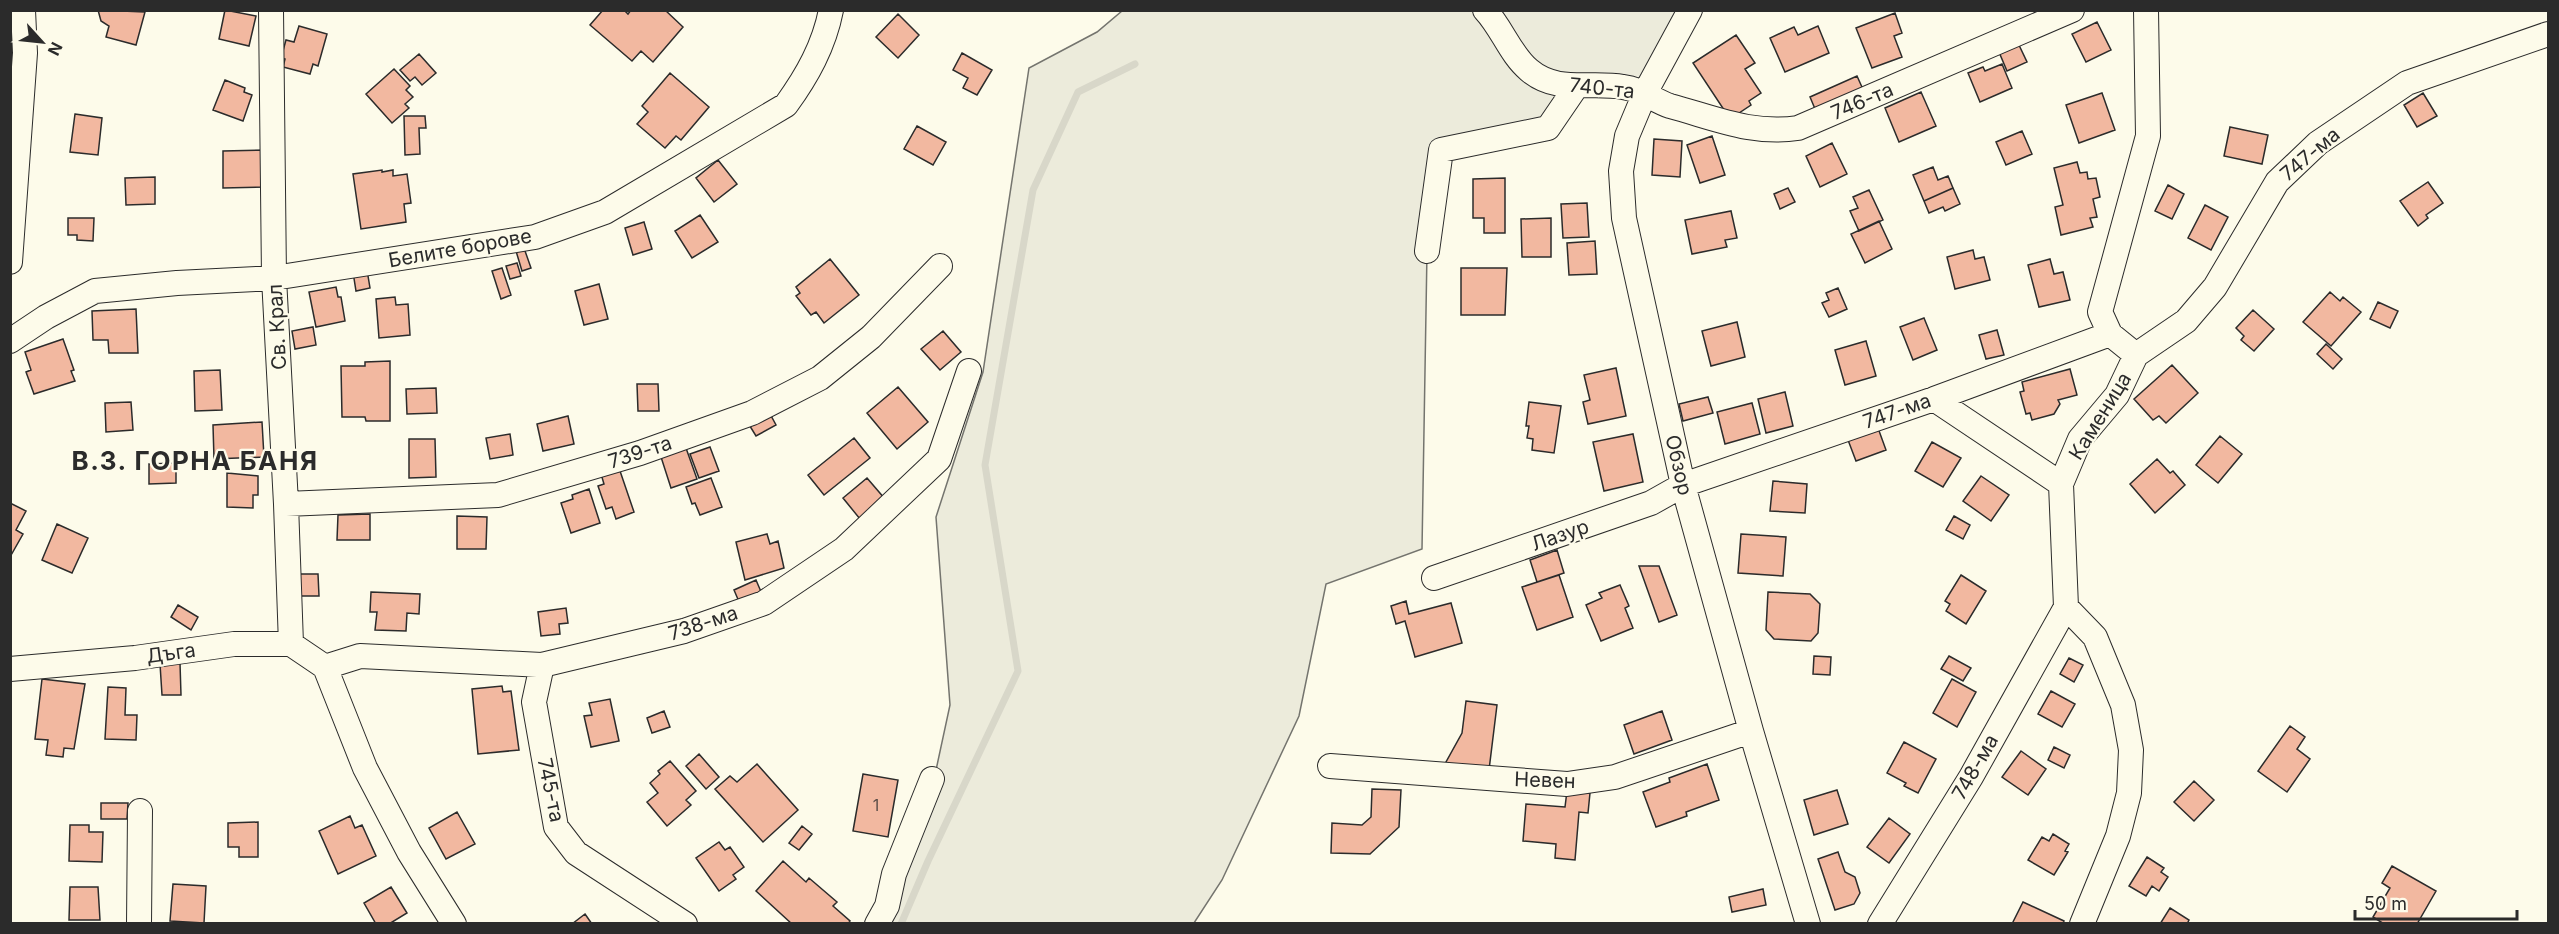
<svg xmlns="http://www.w3.org/2000/svg" width="2559" height="934" viewBox="0 0 2559 934" font-family="Inter,sans-serif">
  <style>
    .green { fill: #ecebdb; stroke: #74746e; stroke-width: 1.5 }
    .lines { fill: none; stroke-linecap: round; stroke-linejoin: round }
    .stream { stroke: #d8d7c9; stroke-width: 7 }
    .building { fill: #f2b8a0; stroke: #2b2b2b; stroke-width: 1.5 }
    .minor-casing { stroke: #2b2b2b; stroke-width: 26 }
    .minor { stroke: #fdfbea; stroke-width: 24 }
    .labels { text-anchor: middle; stroke-width: 4.5; stroke-linejoin: round; paint-order: stroke }
    .number-label { font-size: 16px; fill: #5d4e48 }
    .street-label { font-size: 20px; fill: #2b2b2b; stroke: #fdfbea }
    .district-label { font-size: 26px; font-weight: bold; letter-spacing: 1.5px; fill: #2b2b2b; stroke: #fdfbea }
  </style>
  <rect width="100%" height="100%" fill="#fdfbea"/>
  <!-- green -->
  <path class="green" d="M1122 11H1690L1645 93 1576 87 1548 128 1441 150 1427 252 1422 549 1326 584 1299 716 1222 880 1194 923 877 924 930 798 950 705 936 517 983 372 1029 68 1097 32Z"/>
  <g class="lines">
    <!-- stream -->
    <path class="stream" d="M901 924 928 861 1018 671 985 465 1033 190 1078 92 1135 64"/>
  </g>
  <!-- building -->
  <path class="building" d="M98 10 145 12 136 45 106 37 109 26 101 21Z
    M225 10 256 16 249 46 219 39Z
    M603 10H624L628 14 631 10H665L683 27 653 62 641 51 632 61 590 25Z
    M1895 13 1902 33 1894 36 1902 57 1872 68 1856 28Z
    M898 14 919 35 898 58 876 37Z
    M2097 22 2111 50 2086 62 2072 34Z
    M299 26 327 34 318 66 313 64 310 74 283 67 285 59 281 58 286 40 294 42Z
    M1818 26 1829 53 1785 72 1770 38 1794 27 1798 35Z
    M1736 35 1755 63 1745 69 1761 93 1749 101 1751 105 1730 119 1693 63Z
    M2018 43 2027 62 2007 71 1999 52Z
    M962 53 992 70 977 95 963 88 968 78 953 70Z
    M419 54 436 73 422 85 415 77 410 81 400 70Z
    M2002 64 2012 88 1980 102 1968 73 1983 67 1985 71Z
    M394 69 410 86 406 90 413 97 405 104 409 108 392 123 366 94Z
    M670 73 709 107 681 140 676 136 665 148 637 124 648 112 642 106Z
    M1857 76 1866 96 1818 116 1810 97Z
    M225 80 245 88 244 92 252 95 243 121 213 110Z
    M1921 92 1936 126 1899 142 1885 108Z
    M2102 93 2115 130 2079 143 2066 105Z
    M2423 93 2437 116 2417 127 2404 105Z
    M75 114 102 118 98 155 70 152Z
    M404 116H425L426 128H419L420 154 405 155Z
    M917 126 946 142 933 165 904 149Z
    M2230 127 2268 135 2262 164 2224 156Z
    M2022 131 2032 154 2006 165 1996 142Z
    M1712 136 1725 175 1700 183 1687 145Z
    M1654 139 1682 141 1680 177 1652 175Z
    M1832 143 1847 174 1820 187 1806 156Z
    M266 150V187L223 188V151Z
    M718 160 737 184 714 202 696 178Z
    M2077 162 2080 173 2087 172 2088 179 2096 178 2100 197 2093 199 2097 217 2090 218 2093 227 2061 235 2055 207 2063 205 2054 168Z
    M1933 167 1938 180 1948 176 1953 188 1924 201 1913 175Z
    M382 170V172L393 170V176L407 174 411 203 404 204 406 222 361 229 353 174Z
    M155 177V204L126 205 125 178Z
    M1505 178V233H1484V218H1473V179Z
    M2428 182 2443 203 2426 215 2428 218 2418 226 2400 201Z
    M2168 185 2184 194 2172 219 2155 211Z
    M1788 188 1795 202 1780 209 1774 194Z
    M1953 188 1960 204 1945 211 1943 207 1929 213 1924 201Z
    M1869 190 1883 220 1859 231 1850 211 1858 208 1853 197Z
    M1587 203 1589 237 1563 238 1561 204Z
    M2205 205 2228 217 2211 250 2188 238Z
    M1731 211 1737 238 1725 240 1727 247 1692 254 1685 220Z
    M700 215 718 242 692 258 675 231Z
    M68 218H94L93 241 77 240V235H68Z
    M1551 218V257H1522L1521 219Z
    M1879 221 1892 249 1865 263 1851 234Z
    M644 222 652 249 633 255 625 228Z
    M1595 241 1597 274 1569 275 1567 243Z
    M524 248 531 268 522 271 516 251Z
    M1973 250 1975 259 1984 257 1990 280 1955 289 1947 257Z
    M830 259 859 295 824 323 816 312 811 315 796 296 800 293 796 287Z
    M2050 259 2054 274 2063 272 2070 300 2039 307 2028 265Z
    M517 263 521 276 510 279 506 266Z
    M502 268 511 295 501 299 492 271Z
    M1461 268H1507L1505 315H1461Z
    M367 270 370 288 356 291 353 272Z
    M599 284 608 319 584 325 575 291Z
    M336 287 338 297H341L345 321 316 327 309 292Z
    M1838 288 1847 309 1829 317 1822 303 1829 300 1826 293Z
    M2330 292 2340 301 2343 297 2361 312 2331 346 2303 322Z
    M395 297 396 305 408 304 410 335 379 338 376 299Z
    M2378 302 2398 311 2390 328 2370 319Z
    M136 309 138 353H109L108 340H93L92 311Z
    M2253 310 2274 329 2254 351 2241 340 2244 336 2236 328Z
    M1924 318 1937 350 1913 360 1900 327Z
    M1737 322 1745 357 1711 366 1702 331Z
    M313 327 316 345 295 349 292 331Z
    M1997 330 2004 355 1986 359 1979 335Z
    M943 331 961 352 940 370 921 349Z
    M63 339 74 370 71 371 75 381 34 394 26 372 31 370 25 352Z
    M1866 341 1876 376 1845 385 1835 350Z
    M2326 344 2342 359 2333 369 2317 354Z
    M390 361V421H366L365 417H342L341 366H365V362Z
    M2172 365 2198 393 2166 423 2159 416 2153 420 2134 399Z
    M1616 368 1626 416 1588 424 1583 402 1590 400 1584 375Z
    M2070 369 2077 395 2058 400 2060 404 2054 414 2032 420 2030 413 2026 414 2020 392 2024 391 2022 382Z
    M220 370 222 410 195 411 194 371Z
    M637 384H658L659 411H638Z
    M898 387 928 422 897 449 867 413Z
    M436 388 437 413 407 414 406 389Z
    M1785 392 1793 426 1766 433 1758 399Z
    M1708 397 1713 413 1683 421 1679 404Z
    M131 402 133 430 106 432 105 403Z
    M1529 402 1561 406 1554 453 1532 450 1533 439 1527 438 1529 426H1526Z
    M1752 403 1760 434 1725 444 1717 412Z
    M769 412 776 425 756 436 748 423Z
    M568 416 574 444 543 451 537 424Z
    M262 422 264 457 214 459 213 425Z
    M1878 428 1886 450 1856 461 1848 440Z
    M510 434 513 455 490 459 486 438Z
    M1633 434 1643 482 1604 491 1593 442Z
    M2220 436 2242 454 2218 483 2196 465Z
    M854 438 870 458 824 495 808 475Z
    M409 439H435L436 477 409 478Z
    M1932 442 1961 458 1943 487 1915 471Z
    M710 447 719 471 699 478 690 454Z
    M686 448 697 479 671 488 661 457Z
    M2157 459 2170 473 2173 471 2185 485 2155 513 2130 484Z
    M176 463V483L149 484V464Z
    M619 468 634 512 616 519 612 507 606 509 598 486 604 484 601 474Z
    M227 473 258 476V495H253V508L227 507Z
    M1981 476 2009 495 1991 521 1963 501Z
    M711 478 722 507 700 515 695 503 692 504 686 487Z
    M867 478 885 499 860 519 843 498Z
    M1773 481 1807 484 1805 513 1770 511Z
    M589 489 600 523 571 533 561 503 573 499 572 495Z
    M10 503 26 511 16 530 23 534 10 557Z
    M370 514V540H337L338 515Z
    M457 516 487 517 486 549H457Z
    M1954 516 1970 525 1963 539 1946 530Z
    M57 524 88 538 72 573 42 560Z
    M767 534 770 544 778 541 784 568 745 580 736 542Z
    M1741 534 1786 537 1783 576 1738 573Z
    M1557 550 1564 573 1537 582 1530 560Z
    M1639 566H1659L1677 615 1659 622Z
    M294 574H318L319 596H294Z
    M1559 575 1573 617 1537 630 1522 587Z
    M1961 575 1986 591 1966 624 1946 611 1950 604 1945 601Z
    M756 580 762 594 740 604 734 590Z
    M1620 585 1629 606 1625 608 1633 628 1601 641 1586 605 1602 598 1599 593Z
    M371 592 420 594 419 614 407 613 406 631 375 630 377 612H370Z
    M1768 592 1810 594 1820 604 1818 633 1811 641 1774 639 1766 630Z
    M1406 601 1409 614 1451 603 1462 643 1415 657 1405 621 1396 624 1391 606Z
    M178 605 198 617 191 630 171 617Z
    M566 608 568 623 559 624 560 634 541 636 538 612Z
    M1814 656 1831 657 1830 675 1813 674Z
    M1949 656 1971 668 1963 681 1941 669Z
    M2069 658 2083 665 2074 682 2060 674Z
    M180 663 181 695H162L160 664Z
    M42 679 85 684 74 749 64 748 63 757 46 755 48 740 35 739Z
    M1952 679 1976 692 1957 727 1933 713Z
    M502 686 503 692 511 691 519 750 478 754 472 689Z
    M108 687 126 688 125 715H137L136 740 105 739Z
    M2051 691 2075 704 2062 727 2038 714Z
    M610 699 619 741 591 747 584 716 592 715 589 703Z
    M1466 701 1497 705 1489 770 1461 771 1446 762 1462 733Z
    M664 711 670 727 652 733 647 718Z
    M1662 711 1672 740 1634 754 1624 725Z
    M2290 726 2305 737 2297 749 2310 759 2287 792 2258 771Z
    M1904 742 1936 759 1918 793 1904 786 1906 783 1887 773Z
    M2054 747 2070 755 2064 768 2048 760Z
    M2021 751 2046 769 2028 795 2002 777Z
    M699 754 719 777 706 789 686 766Z
    M670 761 696 791 686 800 691 805 667 826 647 802 658 793 650 783 660 774 658 771Z
    M757 764 798 810 763 842 715 789 730 776 737 782Z
    M1707 764 1719 800 1686 812 1687 816 1656 827 1643 792 1670 782 1669 778Z
    M863 774 898 780 888 837 853 831Z
    M2194 781 2214 800 2194 821 2174 802Z
    M1372 789 1401 790 1399 827 1370 854 1331 853 1332 823 1362 825 1371 817Z
    M1837 790 1848 824 1814 835 1804 800Z
    M1567 791 1590 793 1588 813 1579 812 1575 860 1555 858 1556 844 1523 841 1526 804 1565 807Z
    M101 803H128L127 819H101Z
    M457 812 475 844 446 859 429 828Z
    M350 816 355 828 362 825 376 856 338 874 319 831Z
    M1889 818 1910 834 1889 863 1867 847Z
    M258 822V857H239V847H228V823Z
    M70 825H89V832H103L102 862 69 861Z
    M802 826 812 834 799 850 789 843Z
    M2053 834 2069 844 2065 851 2068 852 2054 875 2028 860 2042 837 2049 841Z
    M719 842 725 850 730 847 744 867 733 875 736 879 719 891 696 858Z
    M1838 852 1845 872 1855 877 1860 893 1854 904 1835 910 1818 859Z
    M2147 857 2164 868 2161 872 2168 877 2159 891 2152 886 2146 896 2129 886Z
    M783 861 806 882 809 878 837 902 833 906 850 921 848 924H792L756 891Z
    M2392 866 2436 891 2417 924H2384L2373 917 2390 888 2382 883Z
    M173 884 206 886 204 923 170 921Z
    M70 887H98L100 920H69Z
    M391 887 407 913 389 924H376L364 903Z
    M1763 889 1766 905 1732 912 1729 897Z
    M2023 902 2064 921 2063 924H2012Z
    M2170 908 2189 920 2187 924H2160Z
    M585 914 592 924H572Z"/>
  <g class="lines">
    <defs>
      <path id="minor" d="M271 10 274 278 286 504 291 644
        M1485 10C1502 28 1510 54 1529 70 1557 94 1591 81 1623 87 1641 89 1653 100 1670 106 1715 118 1752 135 1798 128L2072 10
        M1690 10 1645 93 1627 136 1621 171 1624 218 1683 485 1751 731 1808 924
        M1427 251 1441 150 1548 128 1576 87
        M10 262 25 53 23 10
        M10 341 46 317 95 291 177 283 274 278 535 237 605 212 786 105C807 76 824 46 831 10
        M2136 355 2186 321 2215 287 2277 182 2318 143 2407 83 2548 34
        M1934 399 2061 484
        M286 504 498 495 640 453 752 413 820 378 871 337 940 266
        M1434 578 1651 503 1683 485 1934 399 2110 334
        M542 665 534 702 556 827 576 853 685 924
        M325 667 360 656 542 665 684 631 764 603 844 549 939 459 969 371
        M325 667 365 768 409 852 454 924
        M10 669 135 658 234 644H291L325 667
        M1330 766 1567 784 1615 777 1751 731
        M139 924 140 811
        M877 924 887 906 894 874 932 779
        M1880 924 1971 777 2066 607
        M2082 924 2118 836 2129 793 2131 750 2123 705 2095 637 2066 607 2061 484 2080 439 2117 395 2136 355 2110 334 2100 312 2148 136 2146 10"/>
    </defs>
    <!-- minor casing -->
    <use href="#minor" class="minor-casing"/>
    <!-- minor -->
    <use href="#minor" class="minor"/>
  </g>
  <g class="labels">
    <!-- number labels -->
    <g class="number-label">
      <text x="876" y="811">1</text>
    </g>
    <!-- street labels -->
    <g class="street-label">
      <text transform="translate(1602 88) rotate(6)" y="7">740-та</text>
      <text transform="translate(1862 101) rotate(-23)" y="7">746-та</text>
      <text transform="translate(2310 154) rotate(-40)" y="7">747-ма</text>
      <text transform="translate(460 248) rotate(-10)" y="7">Белите борове</text>
      <text transform="translate(277 327) rotate(-93)" y="7">Св. Крал</text>
      <text transform="translate(1897 411) rotate(-19)" y="7">747-ма</text>
      <text transform="translate(2100 416) rotate(-58)" y="7">Каменица</text>
      <text transform="translate(640 452) rotate(-18)" y="7">739-та</text>
      <text transform="translate(1679 465) rotate(77)" y="7">Обзор</text>
      <text transform="translate(1560 535) rotate(-19)" y="7">Лазур</text>
      <text transform="translate(703 623) rotate(-18)" y="7">738-ма</text>
      <text transform="translate(171 653) rotate(-8)" y="7">Дъга</text>
      <text transform="translate(1975 767) rotate(-60)" y="7">748-ма</text>
      <text transform="translate(1545 780) rotate(2)" y="7">Невен</text>
      <text transform="translate(551 790) rotate(78)" y="7">745-та</text>
    </g>
    <!-- district labels -->
    <g class="district-label">
      <text x="195" y="470">В.З. ГОРНА БАНЯ</text>
    </g>
  </g>
  <!-- border -->
  <rect width="2559" height="934" fill="none" stroke="#2b2b2b" stroke-width="24"/>
  <!-- north arrow -->
  <g transform="translate(42 42) rotate(117)" stroke="#fdfbea" stroke-width="4.5" paint-order="stroke">
  <path d="M0-4.5L10 22L0 15L-10 22Z" fill="#2b2b2b"/>
  <text y="-9" font-size="16" font-weight="bold" text-anchor="middle" fill="#2b2b2b">N</text>
  </g>
  <!-- scale -->
  <path d="M2355 910v9h162v-9" fill="none" stroke="#2b2b2b" stroke-width="3"/>
  <text x="2364" y="910" font-size="18" fill="#2b2b2b" stroke="#fdfbea" stroke-width="4.5" paint-order="stroke">50 m</text>
</svg>
